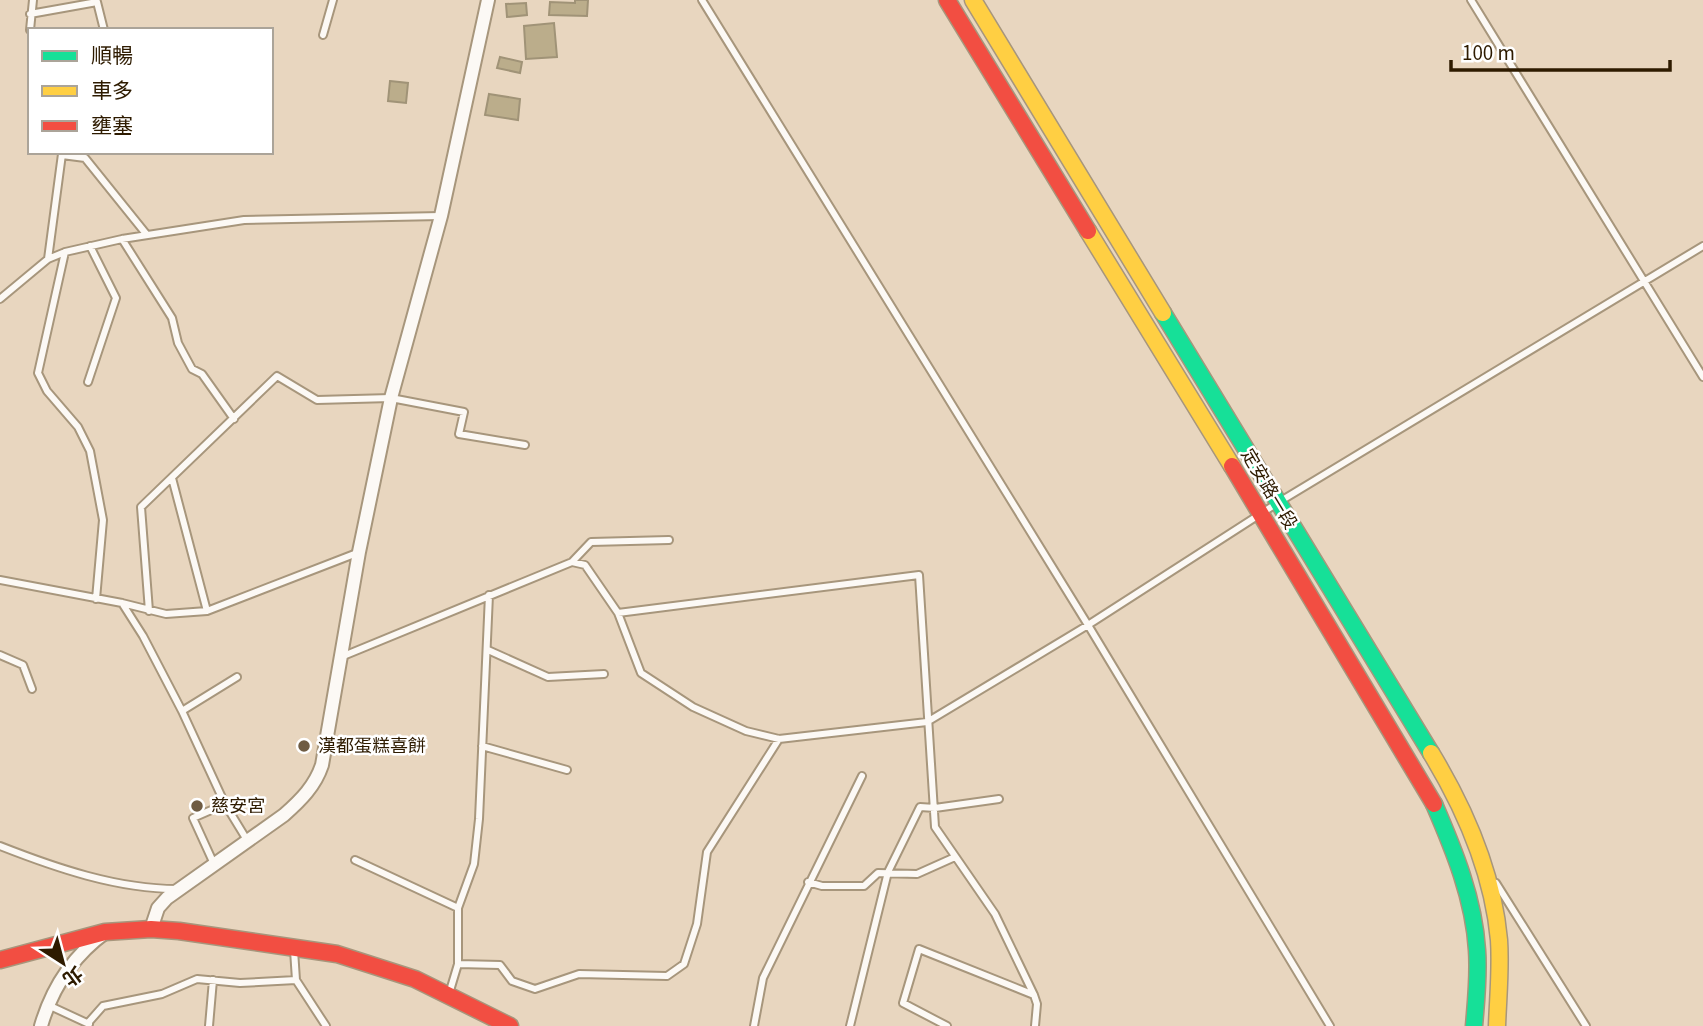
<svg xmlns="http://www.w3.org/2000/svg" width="1703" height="1026" viewBox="0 0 1703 1026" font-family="'Source Sans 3','Noto Sans TC',sans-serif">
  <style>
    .building { fill: #bbad8b; stroke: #a09377; stroke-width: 2 }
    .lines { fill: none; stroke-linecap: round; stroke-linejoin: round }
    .lane-casing { stroke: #a7967c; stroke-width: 10 }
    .street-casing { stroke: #a7967c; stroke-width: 16 }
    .fast-casing { stroke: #a7967c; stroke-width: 19 }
    .slow-casing { stroke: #a7967c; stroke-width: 19 }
    .jam-casing { stroke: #a7967c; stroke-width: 19 }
    .lane { stroke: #fcf9f5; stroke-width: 6 }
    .street { stroke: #fcf9f5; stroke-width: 12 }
    .fast { stroke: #16e098; stroke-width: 16 }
    .slow { stroke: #ffcf43; stroke-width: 16 }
    .jam { stroke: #f24e42; stroke-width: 16 }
    .poi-dot { fill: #6f5c43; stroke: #fff; stroke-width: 2.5 }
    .labels { text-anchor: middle; stroke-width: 5; stroke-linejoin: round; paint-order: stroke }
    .street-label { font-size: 18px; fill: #2e1b00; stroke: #fff }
    .poi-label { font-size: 18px; fill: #2e1b00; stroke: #fff; text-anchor: start }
  </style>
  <rect width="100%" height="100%" fill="#e8d6bf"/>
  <!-- building -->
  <path class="building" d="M575 0H588L587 16 549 15 550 2 575 3Z
    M526 3 527 15 507 17 506 4Z
    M554 23 557 57 526 59 524 26Z
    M500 57 522 62 520 73 497 68Z
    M390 81 408 83 406 103 388 101Z
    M489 94 520 99 518 120 485 115Z"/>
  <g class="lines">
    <defs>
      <path id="lane" d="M702 0 1088 625 1330 1026
        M1471 0 1703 377
        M30 14 97 2 104 30
        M30 30 33 0
        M323 35 333 0
        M62 155 85 158 147 235
        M122 239 172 318 178 343 192 369 202 374 234 419
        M65 252 38 373 47 391 78 427 90 451 103 520 96 599
        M48 259 62 154
        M0 299 48 259 65 252 122 239 244 220 441 216
        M88 382 116 298 90 246
        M172 478 207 611
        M572 562 591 542 669 540
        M0 580 122 603 166 614 207 611 357 553
        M122 603 143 636 182 711 225 804 247 840
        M149 611 141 507 277 376 317 400 391 398 464 412 459 434 525 445
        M618 613 919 575 935 827 995 914 1034 995 1037 1004 1035 1026
        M488 650 548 677 604 674
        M0 655 23 665 32 689
        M341 657 572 562 585 565 618 613 641 673 693 707 746 731 779 739 927 722 1088 625 1279 502 1703 246
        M182 711 237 677
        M482 746 567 770
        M0 846C56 868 117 889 177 889
        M355 860 458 908
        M214 864 193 818 225 804
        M808 882 822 886H864L878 873 917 874 955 857
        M1496 883 1586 1026
        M294 950 296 980 326 1026
        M458 964 500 965 512 981 535 989 579 974 667 976 684 964 697 924 707 852 779 739
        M449 994 458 964V908L474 864 479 819 489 595
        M48 1005 89 1024
        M88 1023 103 1006 162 994 197 979 240 983 296 980
        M209 1026 213 980
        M754 1026 763 978 862 776
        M850 1026 888 872 920 807 935 808 999 799
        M947 1026 903 1003 919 949 1034 995"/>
      <path id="street" d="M145 929H151L158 908 167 898 284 815C301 800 315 786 322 765L359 552 391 398 441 216 488 0
        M41 1026C52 988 74 955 106 932"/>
      <path id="fast" d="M1163 313 1431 753
        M1434 804C1454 850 1474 899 1477 950 1479 975 1476 1001 1474 1026"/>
      <path id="slow" d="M973 0 1163 313
        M1088 231 1232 466
        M1431 753C1465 809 1493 874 1499 940 1501 968 1498 997 1497 1026"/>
      <path id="jam" d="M947 0 1088 231
        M1232 466 1434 804
        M0 960 105 932 151 929 179 931 337 954 415 979 510 1026"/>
    </defs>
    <!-- lane casing -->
    <use href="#lane" class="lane-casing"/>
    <!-- street casing -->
    <use href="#street" class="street-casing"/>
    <!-- fast casing -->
    <use href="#fast" class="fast-casing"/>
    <!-- slow casing -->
    <use href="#slow" class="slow-casing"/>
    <!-- jam casing -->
    <use href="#jam" class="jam-casing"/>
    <!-- lane -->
    <use href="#lane" class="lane"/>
    <!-- street -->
    <use href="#street" class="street"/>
    <!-- fast -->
    <use href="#fast" class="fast"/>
    <!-- slow -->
    <use href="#slow" class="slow"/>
    <!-- jam -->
    <use href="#jam" class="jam"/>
  </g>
  <!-- markers -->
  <g class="poi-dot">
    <circle cx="304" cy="746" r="7"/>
    <circle cx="197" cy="806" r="7"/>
  </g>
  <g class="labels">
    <!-- street labels -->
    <g class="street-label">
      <text transform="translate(1269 489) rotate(59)" y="6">定安路一段</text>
    </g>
    <!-- poi labels -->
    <g class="poi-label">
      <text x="318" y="752">漢都蛋糕喜餅</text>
      <text x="211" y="812">慈安宮</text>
    </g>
  </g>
  <!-- legend -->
  <rect x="28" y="28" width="245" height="126" fill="#ffffff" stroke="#aba499" stroke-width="2"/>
  <rect x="42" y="51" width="35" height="10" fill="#16e098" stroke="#aba499" stroke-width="2"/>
  <text x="91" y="63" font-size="21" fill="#2e1b00">順暢</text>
  <rect x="42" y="86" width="35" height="10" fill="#ffcf43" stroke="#aba499" stroke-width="2"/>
  <text x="91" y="98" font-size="21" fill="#2e1b00">車多</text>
  <rect x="42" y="121" width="35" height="10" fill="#f24e42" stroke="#aba499" stroke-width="2"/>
  <text x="91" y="133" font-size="21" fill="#2e1b00">壅塞</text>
  <!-- north arrow -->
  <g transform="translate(63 963) rotate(144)" stroke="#ffffff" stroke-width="5" paint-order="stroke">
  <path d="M0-5L12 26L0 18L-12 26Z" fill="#2e1b00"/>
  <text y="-10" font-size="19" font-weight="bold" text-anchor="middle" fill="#2e1b00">北</text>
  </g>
  <!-- scale -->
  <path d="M1451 60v10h219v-10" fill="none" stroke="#2e1b00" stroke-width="3.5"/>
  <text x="1462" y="60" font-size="21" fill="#2e1b00" stroke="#ffffff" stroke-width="5" paint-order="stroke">100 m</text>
</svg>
